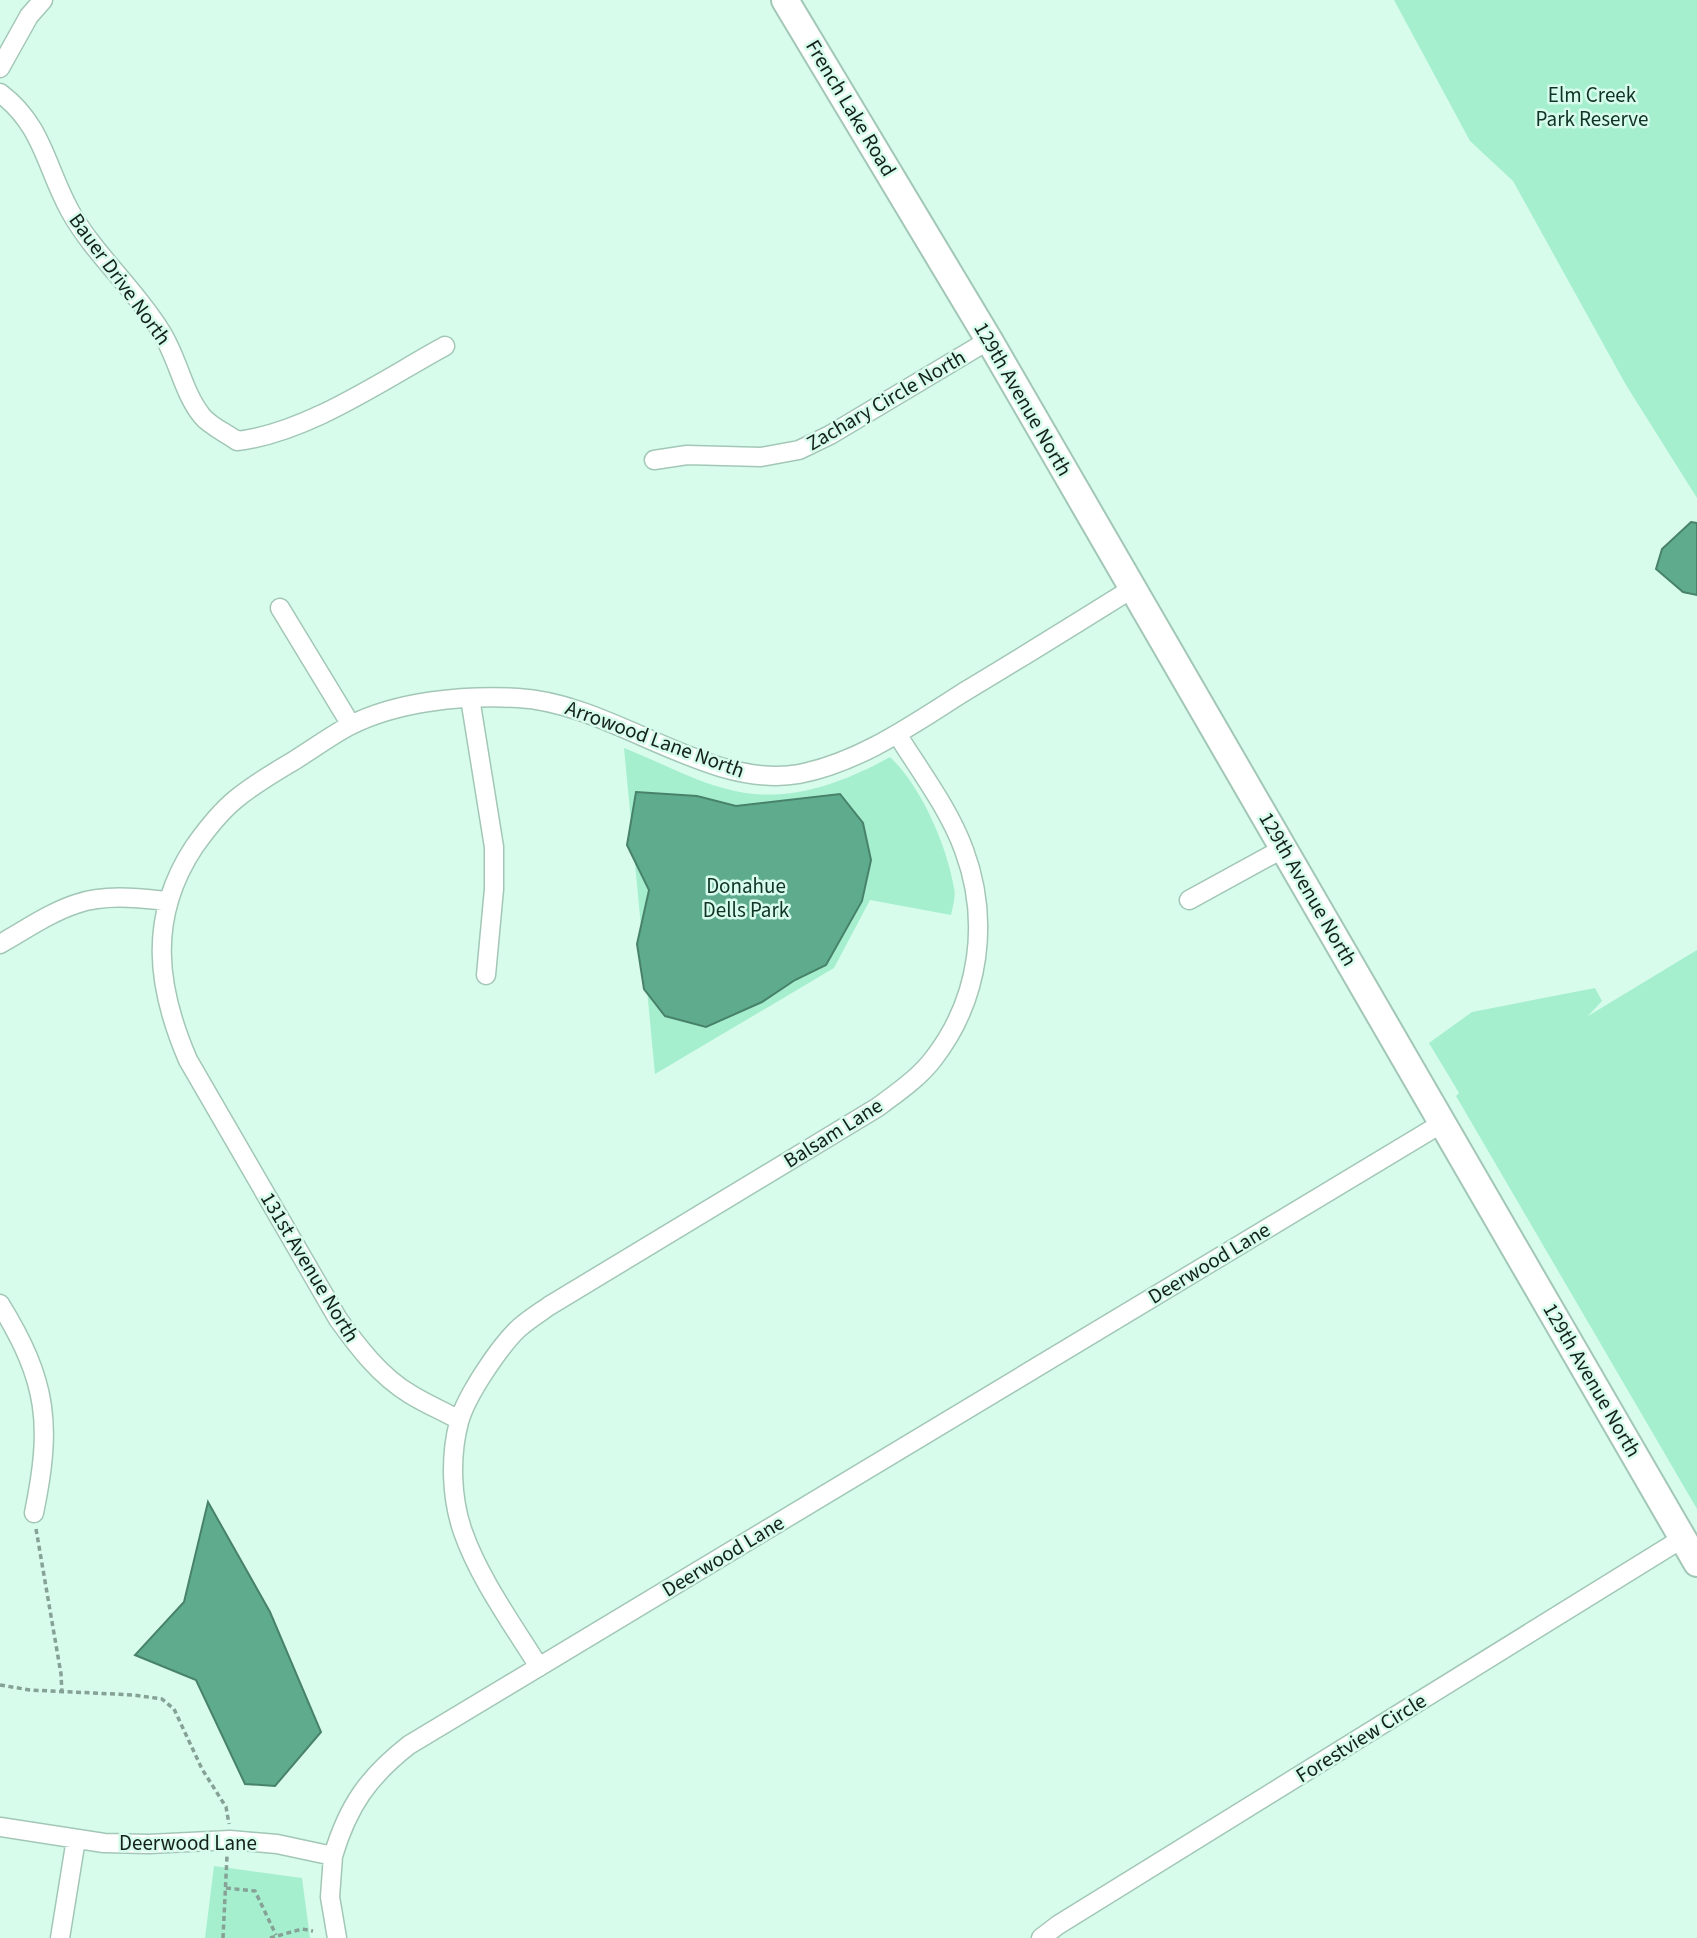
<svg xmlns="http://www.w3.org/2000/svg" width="1697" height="1938" viewBox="0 0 1697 1938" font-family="'Source Sans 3',sans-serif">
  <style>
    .green { fill: #a5efcf }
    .water { fill: #5eac8d; stroke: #48826b; stroke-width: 2 }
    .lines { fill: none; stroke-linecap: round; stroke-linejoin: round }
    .street-casing { stroke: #a3c7b7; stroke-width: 21 }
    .secondary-casing { stroke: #a3c7b7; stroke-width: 30 }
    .path { stroke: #86a195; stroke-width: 3.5; stroke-dasharray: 5 3.5; stroke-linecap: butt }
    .street { stroke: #fff; stroke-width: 18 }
    .secondary { stroke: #fff; stroke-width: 26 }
    .labels { text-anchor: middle; stroke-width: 5; stroke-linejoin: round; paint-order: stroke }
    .park-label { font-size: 21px; fill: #0f3326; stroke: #d7fceb }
    .street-label { font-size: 21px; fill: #13211b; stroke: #d7fceb }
  </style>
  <rect width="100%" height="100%" fill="#d7fceb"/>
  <!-- green -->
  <path class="green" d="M1394 0H1697V498L1626 385 1513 181 1470 141Z
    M624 748C660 762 697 783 735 791 790 803 843 783 890 757 921 786 947 846 954 888 956 896 953 906 951 915L870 900 834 968 655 1074Z
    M1697 950V1509L1456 1096 1459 1093 1429 1043 1472 1012 1595 988 1602 1001 1588 1016Z
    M214 1866 302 1878 310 1938H205Z"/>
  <!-- water -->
  <path class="water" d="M1691 522 1697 523V595L1683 592 1656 569 1662 549Z
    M636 792 697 796 736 806 840 794 863 823 871 860 862 901 826 965 795 980 762 1002 706 1027 665 1016 644 989 637 944 649 890 627 845Z
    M208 1502 270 1612 321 1732 275 1786 245 1784 196 1680 135 1655 184 1602Z"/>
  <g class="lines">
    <defs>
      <path id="street" d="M0 68 29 16 43 0
        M0 93C43 125 46 168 70 211 94 254 134 288 160 330 178 357 182 391 202 416 210 426 226 433 237 441 307 433 383 380 445 346
        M654 460 687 455 761 457 799 450 830 435 989 340
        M280 608 351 725
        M470 698 494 847V889L486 975
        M1189 900 1284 848
        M0 944C25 930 49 913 76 904 105 894 138 898 167 901
        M0 1304C48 1382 52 1425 34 1513
        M459 1420C443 1411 426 1404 410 1394 380 1376 358 1347 338 1319L188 1060C156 986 148 917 194 847 206 830 220 812 236 799 254 784 275 772 295 760 313 749 330 736 349 726 397 701 464 695 518 698 613 703 707 790 799 774 860 762 912 725 964 692 1021 658 1077 623 1133 588
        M539 1667C513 1625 479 1578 463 1532 451 1498 450 1456 459 1422 466 1396 499 1347 519 1328 528 1320 539 1313 549 1306L878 1107C898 1092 919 1078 934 1058 980 998 990 920 964 850 949 809 920 771 897 734
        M0 1827 104 1843 149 1844 230 1840 277 1844 333 1856C348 1806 368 1777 409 1745L1444 1122
        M333 1856 330 1897 337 1938
        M60 1938 76 1839
        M1041 1938 1058 1925 1683 1538"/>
      <path id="secondary" d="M785 0 989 340 1697 1563"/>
    </defs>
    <!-- street casing -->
    <use href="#street" class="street-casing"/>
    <!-- secondary casing -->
    <use href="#secondary" class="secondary-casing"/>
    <!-- path -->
    <path class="path" d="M36 1529 61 1674 62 1693
      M0 1685 30 1690 134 1695 162 1699 174 1709 202 1769 226 1807 229 1824
      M226 1888 255 1891 276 1935
      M223 1938 227 1856
      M270 1938 302 1929 313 1931"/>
    <!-- street -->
    <use href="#street" class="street"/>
    <!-- secondary -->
    <use href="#secondary" class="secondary"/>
  </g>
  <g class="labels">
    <!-- park labels -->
    <g class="park-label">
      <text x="1592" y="102">Elm Creek<tspan x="1592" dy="24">Park Reserve</tspan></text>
      <text x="746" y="893">Donahue<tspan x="746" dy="24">Dells Park</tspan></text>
    </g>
    <!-- street labels -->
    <g class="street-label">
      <text transform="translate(851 108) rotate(59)" y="7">French Lake Road</text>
      <text transform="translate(120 279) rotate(54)" y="7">Bauer Drive North</text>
      <text transform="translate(1023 399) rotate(60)" y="7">129th Avenue North</text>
      <text transform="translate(886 400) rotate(-30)" y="7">Zachary Circle North</text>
      <text transform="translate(655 739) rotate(20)" y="7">Arrowood Lane North</text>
      <text transform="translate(1308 889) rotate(60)" y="7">129th Avenue North</text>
      <text transform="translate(833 1133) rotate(-32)" y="7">Balsam Lane</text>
      <text transform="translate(1209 1263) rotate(-31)" y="7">Deerwood Lane</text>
      <text transform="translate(310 1267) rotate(59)" y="7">131st Avenue North</text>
      <text transform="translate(1592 1380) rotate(60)" y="7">129th Avenue North</text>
      <text transform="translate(723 1556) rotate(-31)" y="7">Deerwood Lane</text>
      <text transform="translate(1361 1738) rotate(-32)" y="7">Forestview Circle</text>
      <text x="188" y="1850">Deerwood Lane</text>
    </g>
  </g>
</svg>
